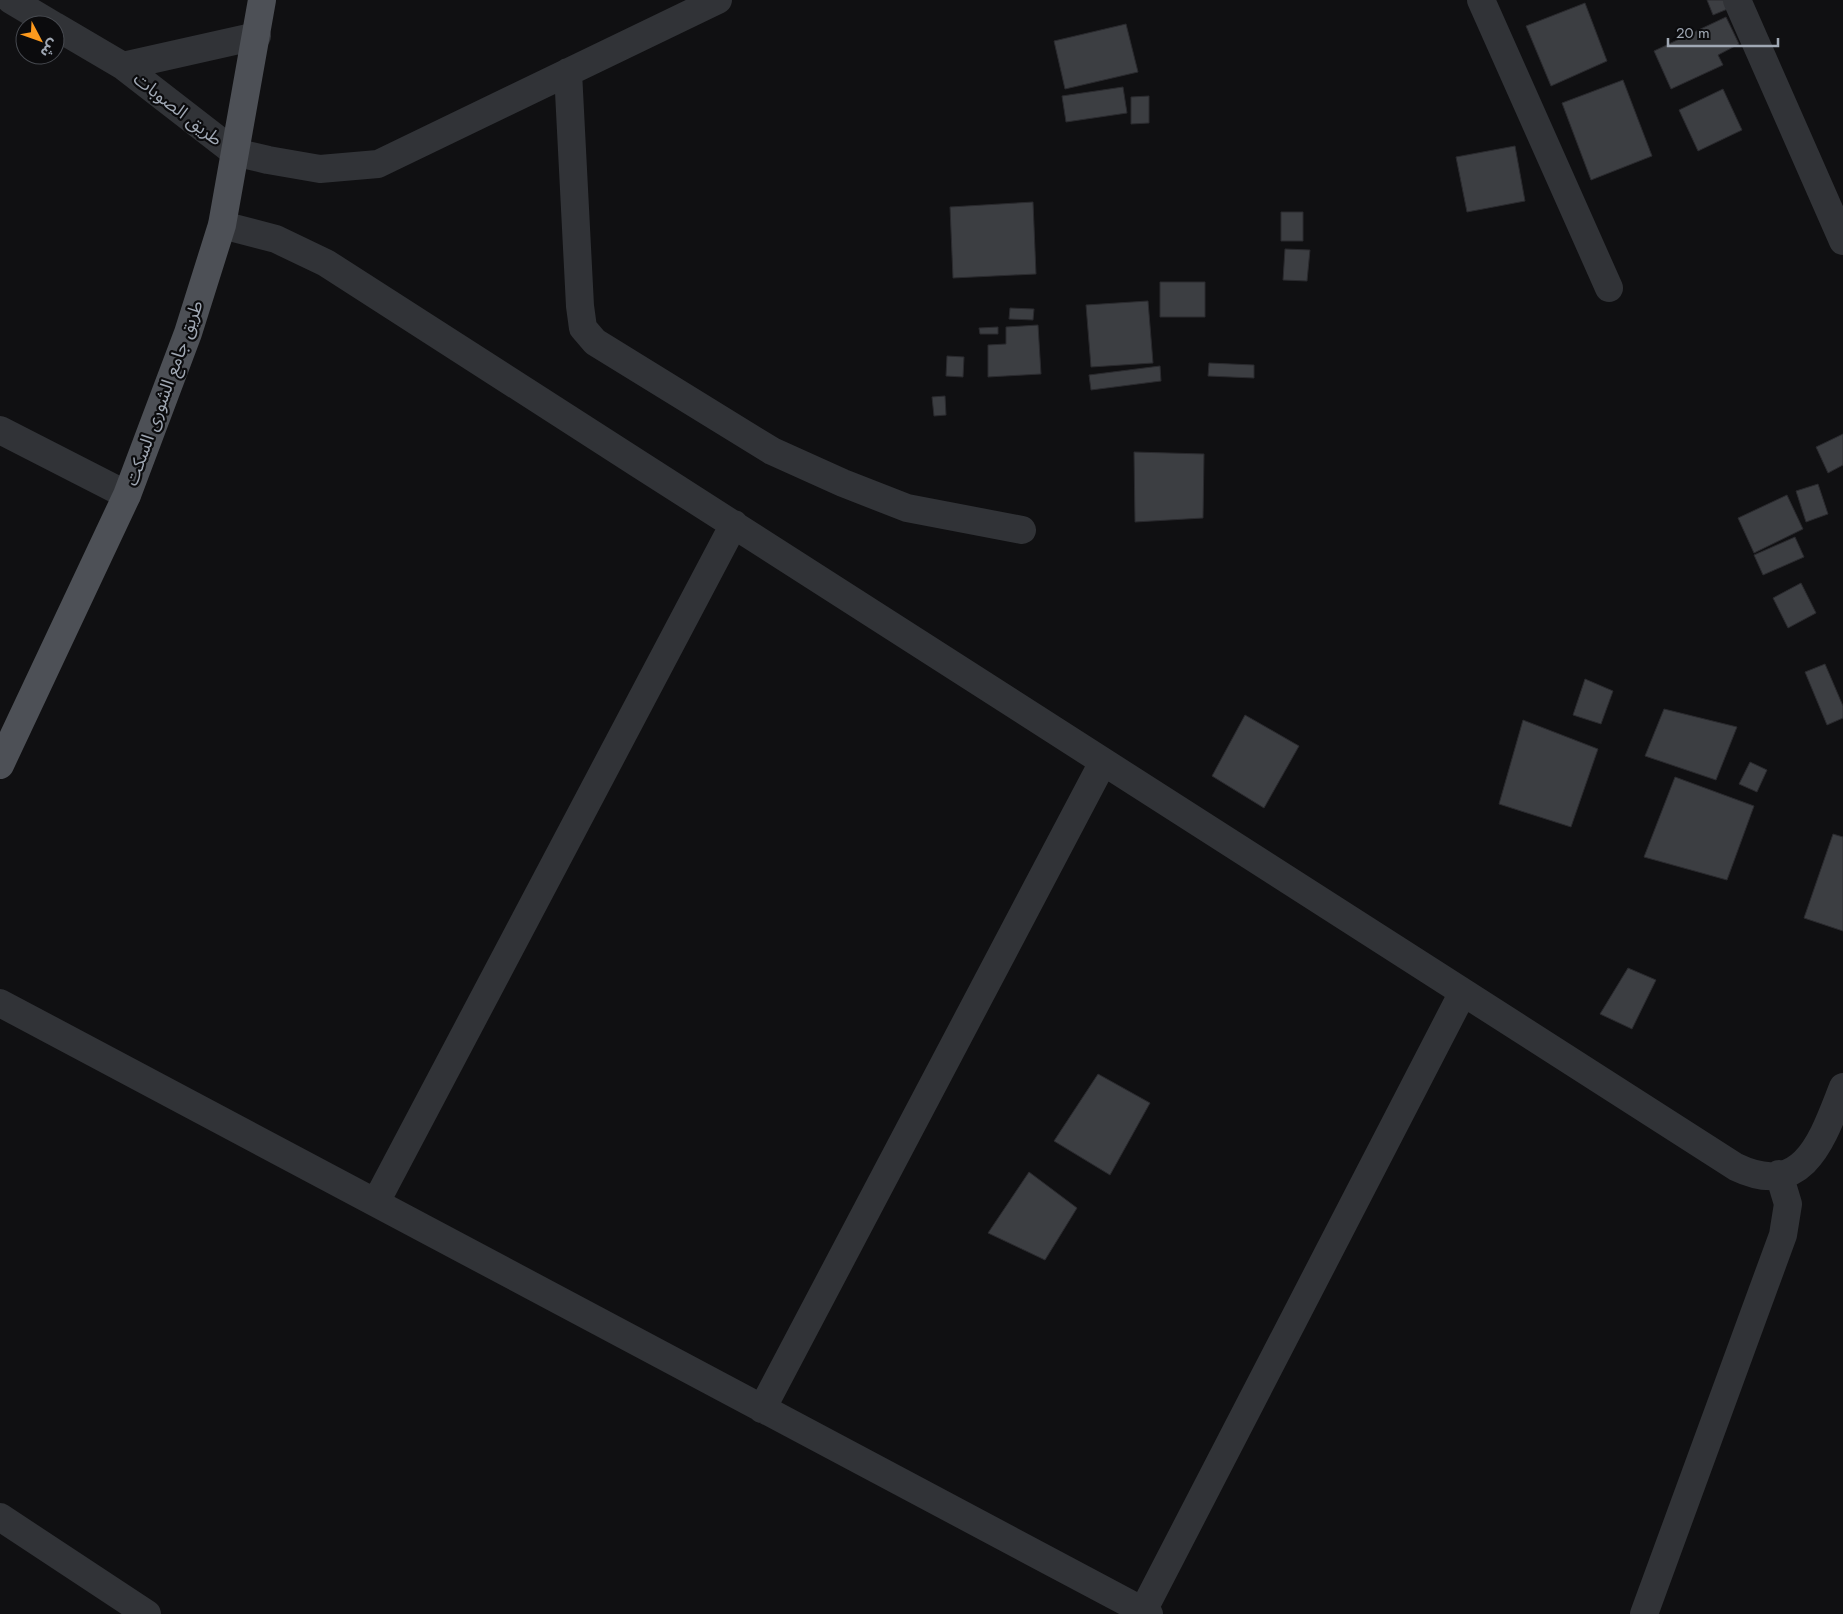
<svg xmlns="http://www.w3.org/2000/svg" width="1843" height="1614" viewBox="0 0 1843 1614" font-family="Jost,'Noto Sans Arabic',sans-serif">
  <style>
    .building { fill: #3c3e42; stroke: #2a2a2e }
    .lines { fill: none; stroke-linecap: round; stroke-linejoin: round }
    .minor { stroke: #313337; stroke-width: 28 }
    .major { stroke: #4d5056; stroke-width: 28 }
    .labels { text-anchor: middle; stroke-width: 4.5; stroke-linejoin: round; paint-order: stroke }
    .street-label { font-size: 18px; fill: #a0a8b4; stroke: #0b0b0d }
  </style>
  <rect width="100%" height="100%" fill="#101012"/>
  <!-- building -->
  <path class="building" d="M1707 0H1727L1730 8 1713 15Z
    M1585 3 1607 61 1551 86 1526 26Z
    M1726 17 1739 44 1718 55 1723 65 1671 89 1654 51Z
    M1126 24 1138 72 1065 89 1054 41Z
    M1623 80 1652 156 1591 180 1562 103Z
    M1123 87 1127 113 1066 122 1062 96Z
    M1723 89 1742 130 1698 151 1679 110Z
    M1149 96V123L1131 124V97Z
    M1515 146 1525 201 1467 212 1456 157Z
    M1033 202 1036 274 953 278 950 207Z
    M1281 212H1303V241H1281Z
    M1285 249 1310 250 1307 281 1283 280Z
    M1160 282H1205V317H1160Z
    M1148 301 1153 363 1091 367 1086 305Z
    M1010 308 1034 309 1033 320 1009 319Z
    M1038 325 1041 374 988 377V345L1006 344V327Z
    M998 327V334H980L979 328Z
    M947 356 964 357 963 377 946 376Z
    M1209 363 1254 365V378L1208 376Z
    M1160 366 1161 381 1091 390 1089 375Z
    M945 396 946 415 934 416 932 397Z
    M1843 434V465L1828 473 1816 447Z
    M1134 452 1204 454 1203 518 1135 522Z
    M1818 484 1828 514 1806 522 1796 491Z
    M1787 495 1803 529 1754 553 1738 518Z
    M1795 537 1804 557 1763 575 1754 555Z
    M1801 583 1816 613 1788 628 1773 598Z
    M1825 664 1843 706V718L1827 725 1805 672Z
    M1585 679 1613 691 1601 724 1573 715Z
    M1664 709 1737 727 1716 780 1645 756Z
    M1245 715 1299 746 1264 808 1212 776Z
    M1523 720 1598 749 1571 827 1499 804Z
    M1750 762 1767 770 1757 792 1739 784Z
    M1675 777 1754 806 1727 880 1644 857Z
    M1833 834 1843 837V931L1804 918Z
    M1628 968 1656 980 1632 1029 1600 1014Z
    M1098 1074 1150 1103 1110 1175 1054 1141Z
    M1029 1172 1077 1208 1045 1260 988 1233Z"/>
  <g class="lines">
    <!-- minor -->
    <path class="minor" d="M11 0 53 25
      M1481 0 1609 288
      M1737 0 1843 241
      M55 26 123 66 234 152 268 160 320 169 378 164 718 0
      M123 66 257 36
      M568 72 580 306 583 328 595 342 772 451 843 483 907 508 1022 530
      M222 225 276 239 326 263C796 564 1263 869 1736 1167 1805 1200 1823 1137 1843 1087
      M0 430 127 495
      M0 1003 1149 1614
      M376 1202 734 524
      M762 1409 1102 764
      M0 1517 147 1614
      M1143 1611 1462 994
      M1644 1614 1783 1235 1788 1204 1779 1174"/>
    <!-- major -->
    <path class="major" d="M0 765 127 495 188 333 222 225 262 0"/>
  </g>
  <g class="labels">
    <!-- street labels -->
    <g class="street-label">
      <text transform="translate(178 109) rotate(38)" y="6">طريق الصوبات</text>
      <text transform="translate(164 393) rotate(-70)" y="6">طريق جامع الشورى السكت</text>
    </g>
  </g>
  <!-- north arrow -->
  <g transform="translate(40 40) rotate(131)"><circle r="24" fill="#0b0b0d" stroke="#474a50"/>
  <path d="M0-4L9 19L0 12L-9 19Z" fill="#fd9a1d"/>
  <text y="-8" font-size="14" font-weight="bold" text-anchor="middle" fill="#a0a8b4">ش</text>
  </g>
  <!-- scale -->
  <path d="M1668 38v8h110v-8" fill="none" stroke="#a0a8b4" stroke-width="2.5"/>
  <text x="1676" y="38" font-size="15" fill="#a0a8b4" stroke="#0b0b0d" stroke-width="4" paint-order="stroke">20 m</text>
</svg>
